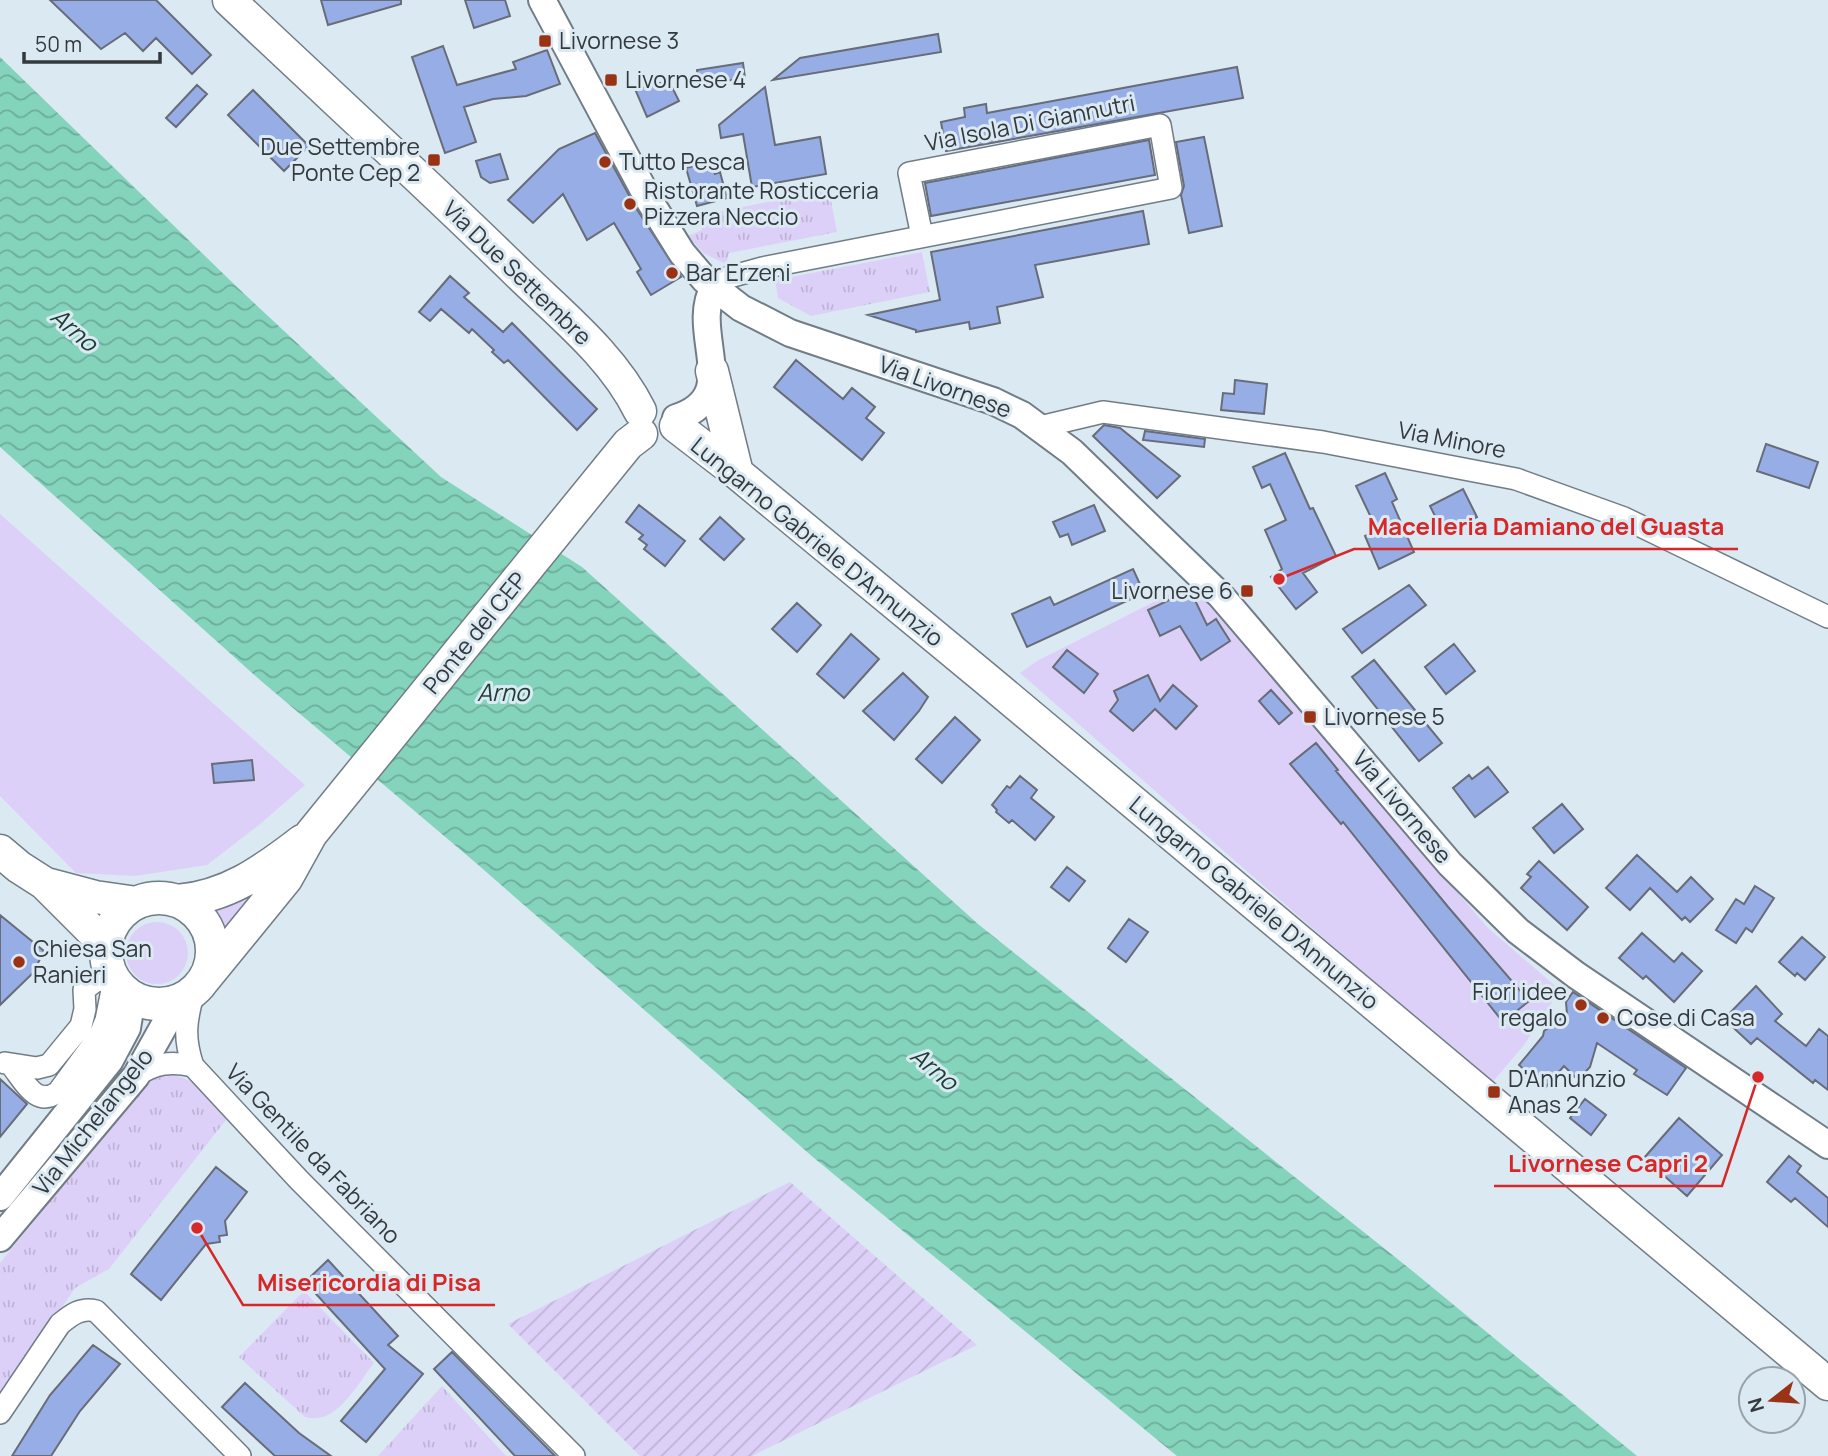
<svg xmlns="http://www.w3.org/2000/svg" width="1828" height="1456" viewBox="0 0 1828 1456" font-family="Manrope,sans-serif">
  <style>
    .grass { fill: #ddd0f8 }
    .park { fill: url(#park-tufts) }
    .garden { fill: url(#garden-furrows) }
    .water { fill: url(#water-waves) }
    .building { fill: #97ade6; stroke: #676c78; stroke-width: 2 }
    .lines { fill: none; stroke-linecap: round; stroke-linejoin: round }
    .minor-casing { stroke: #717d86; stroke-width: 24 }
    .tertiary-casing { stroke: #717d86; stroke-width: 30 }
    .secondary-casing { stroke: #717d86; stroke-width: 35 }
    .minor { stroke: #fff; stroke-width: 21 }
    .tertiary { stroke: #fff; stroke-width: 26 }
    .secondary { stroke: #fff; stroke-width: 32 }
    .poi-dot { fill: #9a3216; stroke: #dbe9f2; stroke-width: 2.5 }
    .labels { text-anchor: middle; stroke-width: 6; stroke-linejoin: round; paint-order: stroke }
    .poi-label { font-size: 23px; fill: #34393d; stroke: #dbe9f2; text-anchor: start }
    .street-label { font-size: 23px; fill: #34393d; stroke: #dbe9f2 }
    .water-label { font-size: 24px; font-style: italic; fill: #1a3f35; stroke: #dbe9f2 }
    .leader { fill: none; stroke: #d62828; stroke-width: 2.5 }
    .callout-dot { fill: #d62828; stroke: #dbe9f2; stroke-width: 2.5 }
    .callout-label { font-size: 24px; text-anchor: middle; font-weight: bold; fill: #d62828; stroke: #dbe9f2; stroke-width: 6; stroke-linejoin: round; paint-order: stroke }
  </style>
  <defs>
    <pattern id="park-tufts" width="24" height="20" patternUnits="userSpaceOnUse" patternTransform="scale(1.75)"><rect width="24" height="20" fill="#ddd0f8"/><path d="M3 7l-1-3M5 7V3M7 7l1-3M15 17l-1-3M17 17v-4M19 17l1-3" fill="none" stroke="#beb3d6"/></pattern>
    <pattern id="garden-furrows" width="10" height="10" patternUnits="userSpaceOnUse" patternTransform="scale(1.75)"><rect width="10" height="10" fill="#ddd0f8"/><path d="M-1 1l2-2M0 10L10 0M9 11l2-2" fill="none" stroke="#beb3d6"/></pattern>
    <pattern id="water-waves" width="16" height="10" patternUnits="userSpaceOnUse" patternTransform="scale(1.75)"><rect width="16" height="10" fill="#84d4bc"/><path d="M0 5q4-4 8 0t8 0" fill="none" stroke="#6dad9a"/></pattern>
  </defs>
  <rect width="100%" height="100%" fill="#dbe9f2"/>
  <!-- grass -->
  <path class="grass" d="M0 514 305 785 259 825 207 865 135 876 76 873 0 796Z
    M1191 583 1488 928 1560 990 1524 1045 1491 1084 1020 673 1037 661Z
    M258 886 265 896 218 949 213 928 199 910Z
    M126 953a31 31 0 1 1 62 0a31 31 0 1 1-62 0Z"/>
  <!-- park -->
  <path class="park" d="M829 190 837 232 729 253 726 264 703 253 688 236 702 230 701 215Z
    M922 252 930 292 811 316 778 298 775 280Z
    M167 1075C194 1075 212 1098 229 1116L109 1269 75 1288 0 1398V1263L139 1090 148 1081Z
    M304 1291 374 1363C357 1384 337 1426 305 1417L239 1357Z
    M442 1386 506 1456H378Z"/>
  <!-- garden -->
  <path class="garden" d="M790 1182 977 1345 752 1456H640L508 1324Z"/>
  <!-- water -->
  <path class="water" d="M0 57 238 288 441 477 582 567 978 924 1415 1273 1637 1456H1177L814 1158 476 863 260 680 0 447Z"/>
  <!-- building -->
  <path class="building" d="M50 0H156L211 55 192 74 156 38 143 51 125 33 101 49Z
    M321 0H401V4L328 25Z
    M465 0H505L510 16 474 28Z
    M938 34 941 52 773 80 800 58Z
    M443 46 457 85 516 69 513 62 547 50 560 84 526 96 493 99 464 107 476 142 445 153 412 57Z
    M743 63 745 78 699 85 697 70Z
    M1237 67 1243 98 946 151 941 122 965 117 964 108 986 104 987 113Z
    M669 81 679 101 647 117 635 89Z
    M197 85 207 94 176 127 166 118Z
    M765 87 775 145 820 137 826 174 752 187 743 134 721 138 719 125Z
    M253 90 309 146 284 171 228 115Z
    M595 133 636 208 681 277 651 295 637 272 641 269 614 223 587 240 563 194 533 223 508 200 559 149Z
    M1204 137 1222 226 1189 233 1181 195 1184 186 1176 142Z
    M1149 140 1155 175 931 216 925 183Z
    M500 154 508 179 490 183 481 177 476 161Z
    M709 162 715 174 720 172 727 198 697 206 686 168Z
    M1143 211 1149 244 1035 265 1043 297 997 307 1000 323 970 329 969 322 916 332V330L868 315 940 300 931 252Z
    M450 276 469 293 464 297 503 332 512 323 597 409 577 430 508 360 504 363 492 352 494 350 472 329 469 333 441 309 430 321 419 312Z
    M796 360 843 399 852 388 875 407 866 418 884 433 862 460 774 387Z
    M1235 380 1267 384 1264 414 1221 410 1223 393 1234 394Z
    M1104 425 1120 428 1180 476 1157 498 1093 436Z
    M1145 431 1205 439 1204 447 1143 440Z
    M1766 444 1818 462 1809 488 1757 471Z
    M1285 453 1310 509 1313 508 1336 556 1303 573 1317 592 1296 609 1271 577 1282 569 1265 530 1286 520 1270 484 1262 488 1253 467Z
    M1385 473 1397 499 1392 502 1414 552 1379 569 1365 536 1377 530 1356 486Z
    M1463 489 1477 517 1444 534 1430 506Z
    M639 505 685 541 665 566 644 549 647 545 639 539 643 535 626 522Z
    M1094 505 1105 531 1072 545 1068 534 1060 537 1053 522Z
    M720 517 744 539 724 560 700 539Z
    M1133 569 1144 593 1027 647 1012 614 1050 597 1054 605Z
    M1409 585 1426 605 1362 653 1343 629Z
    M1190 590 1207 625 1216 619 1230 641 1201 660 1180 626 1160 636 1148 610Z
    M797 603 821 625 797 652 772 629Z
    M851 634 879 659 844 698 817 674Z
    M1454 644 1475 671 1446 694 1425 667Z
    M1067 650 1098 674 1084 693 1053 667Z
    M1374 660 1442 743 1419 761 1352 677Z
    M903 673 928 697 919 711 894 740 863 711Z
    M1148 675 1160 701 1173 685 1197 706 1176 729 1155 709 1133 731 1110 711 1118 700 1114 691Z
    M1271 690 1292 713 1279 724 1259 701Z
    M955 717 980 740 942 783 916 759Z
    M1316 743 1338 770 1336 771 1449 908 1529 1001 1503 1022 1343 822 1341 824 1290 764Z
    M252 760 254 780 214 783 212 764Z
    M1488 767 1508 792 1475 817 1453 788 1469 775 1472 779Z
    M1020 776 1037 790 1031 798 1054 817 1035 840 1012 820 1009 823 996 812 997 810 992 805 1007 786 1010 788Z
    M1562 804 1583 829 1554 853 1533 828Z
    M1637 855 1677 892 1691 877 1713 899 1690 922 1685 917 1682 920 1650 888 1630 910 1606 888Z
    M1539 861 1588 907 1567 930 1521 888 1531 877 1527 874Z
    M1067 867 1085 881 1069 901 1051 887Z
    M1755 886 1774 898 1752 932 1746 928 1736 943 1716 930 1736 899 1744 904Z
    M0 915 44 951 33 973 0 1005Z
    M1129 919 1148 932 1126 962 1108 948Z
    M1642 933 1674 962 1682 953 1702 971 1674 1002 1646 976 1643 979 1619 958Z
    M1802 937 1825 957 1805 980 1797 973 1795 976 1779 962Z
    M1756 986 1782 1014 1775 1021 1806 1046 1819 1029 1828 1036V1090L1815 1080 1813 1083 1757 1038 1751 1044 1724 1019Z
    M1573 992 1686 1068 1667 1095 1634 1074 1637 1070 1597 1043 1590 1067 1578 1080 1564 1066 1545 1088 1519 1065 1543 1036 1544 1031 1567 1014 1566 1002Z
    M0 1079 27 1104 0 1137Z
    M1585 1099 1606 1115 1591 1135 1570 1118Z
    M1679 1118 1722 1155 1687 1196 1644 1158Z
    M1789 1156 1801 1166 1797 1172 1828 1198V1227L1795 1198 1791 1202 1767 1182Z
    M216 1167 247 1192 225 1221 227 1235 219 1236 220 1242 206 1244 161 1300 131 1274Z
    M328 1260 398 1336 388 1345 423 1374 366 1442 341 1421 385 1369 305 1282Z
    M93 1345 120 1364 80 1411 51 1456H12L50 1395Z
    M452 1352 555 1456H515L434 1369Z
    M245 1383 299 1433 331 1456H275L222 1407Z"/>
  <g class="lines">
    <defs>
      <path id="minor" d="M714 287 726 278 762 268 1171 188 1160 125 909 173 922 236
        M1040 427 1103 412 1323 442 1516 479 1624 518 1828 617
        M194 991C186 1020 183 1037 193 1066L299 1180 574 1456
        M5 1063 37 1068 49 1065 81 1026 85 1009 84 990 94 982 112 977
        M11 1065C24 1080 35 1108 58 1092L100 1035 106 1020 114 980
        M136 1076C155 1063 171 1061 193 1066
        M0 1413 60 1324C71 1315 81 1307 96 1311L240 1456"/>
      <path id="tertiary" d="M542 0 649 200 682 253 705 280 741 308 790 333 993 401 1022 415 1072 452 1221 596 1450 864 1518 931 1576 975 1828 1145
        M676 418C745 396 688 333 714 287
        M0 1197 110 1060 127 1028 132 998
        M0 1238 136 1076 178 1001"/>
      <path id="secondary" d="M229 0C325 91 423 180 518 273 561 315 613 356 640 411
        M712 371 737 473
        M676 426 737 473 985 678 1828 1384
        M0 851 19 867 44 883 106 945
        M46 884 95 897 137 903
        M106 951a53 53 0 1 1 106 0a53 53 0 1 1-106 0Z
        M177 901C227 897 263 871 302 841
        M202 982 286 879 311 834 628 444 641 434"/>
    </defs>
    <!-- minor casing -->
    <use href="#minor" class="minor-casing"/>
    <!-- tertiary casing -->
    <use href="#tertiary" class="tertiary-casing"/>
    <!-- secondary casing -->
    <use href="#secondary" class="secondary-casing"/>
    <!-- minor -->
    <use href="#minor" class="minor"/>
    <!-- tertiary -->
    <use href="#tertiary" class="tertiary"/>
    <!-- secondary -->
    <use href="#secondary" class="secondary"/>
  </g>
  <!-- markers -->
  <g class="poi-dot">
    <rect x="538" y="34" width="14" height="14" rx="3.5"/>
    <rect x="604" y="73" width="14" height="14" rx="3.5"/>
    <rect x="427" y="153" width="14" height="14" rx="3.5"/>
    <circle cx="605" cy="162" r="7"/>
    <circle cx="630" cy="204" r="7"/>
    <circle cx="672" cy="273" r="7"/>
    <rect x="1240" y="584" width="14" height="14" rx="3.5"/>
    <rect x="1303" y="710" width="14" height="14" rx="3.5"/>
    <circle cx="19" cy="962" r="7"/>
    <circle cx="1581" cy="1005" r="7"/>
    <circle cx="1603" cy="1018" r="7"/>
    <rect x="1487" y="1085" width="14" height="14" rx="3.5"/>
  </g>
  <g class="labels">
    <!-- poi labels -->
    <g class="poi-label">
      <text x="559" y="49">Livornese 3</text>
      <text x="625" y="88">Livornese 4</text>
      <text x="420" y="155" text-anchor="end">Due Settembre<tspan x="420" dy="26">Ponte Cep 2</tspan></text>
      <text x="619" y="170">Tutto Pesca</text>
      <text x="644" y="199">Ristorante Rosticceria<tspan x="644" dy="26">Pizzera Neccio</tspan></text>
      <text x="686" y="281">Bar Erzeni</text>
      <text x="1233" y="599" text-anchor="end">Livornese 6</text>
      <text x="1324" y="725">Livornese 5</text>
      <text x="33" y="957">Chiesa San<tspan x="33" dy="26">Ranieri</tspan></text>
      <text x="1567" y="1000" text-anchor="end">Fiori idee<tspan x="1567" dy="26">regalo</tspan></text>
      <text x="1617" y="1026">Cose di Casa</text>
      <text x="1508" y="1087">D'Annunzio<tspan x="1508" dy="26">Anas 2</tspan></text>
    </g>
    <!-- street labels -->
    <g class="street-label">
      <text transform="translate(1030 123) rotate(-11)" y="8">Via Isola Di Giannutri</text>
      <text transform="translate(517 273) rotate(44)" y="8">Via Due Settembre</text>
      <text transform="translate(945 387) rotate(20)" y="8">Via Livornese</text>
      <text transform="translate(1452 440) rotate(11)" y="8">Via Minore</text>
      <text transform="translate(817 542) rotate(39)" y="8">Lungarno Gabriele D'Annunzio</text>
      <text transform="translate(475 633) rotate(-51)" y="8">Ponte del CEP</text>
      <text transform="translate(1402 807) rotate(50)" y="8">Via Livornese</text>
      <text transform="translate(1254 903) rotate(40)" y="8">Lungarno Gabriele D'Annunzio</text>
      <text transform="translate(93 1122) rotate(-52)" y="8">Via Michelangelo</text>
      <text transform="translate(313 1154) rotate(46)" y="8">Via Gentile da Fabriano</text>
    </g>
    <!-- water labels -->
    <g class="water-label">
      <text transform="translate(74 330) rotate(41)" y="8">Arno</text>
      <text x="503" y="701">Arno</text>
      <text transform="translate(934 1069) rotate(40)" y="8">Arno</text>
    </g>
  </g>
  <!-- callouts -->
  <path class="leader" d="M1279 579L1354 549H1738M1758 1077L1722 1186H1494M197 1228L243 1305H495"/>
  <g class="callout-dot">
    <circle cx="1279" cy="579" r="7"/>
    <circle cx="1758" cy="1077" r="7"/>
    <circle cx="197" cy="1228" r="7"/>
  </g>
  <g class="callout-label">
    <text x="1546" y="535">Macelleria Damiano del Guasta</text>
    <text x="1608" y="1172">Livornese Capri 2</text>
    <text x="369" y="1291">Misericordia di Pisa</text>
  </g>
  <!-- north arrow -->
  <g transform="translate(1772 1400) rotate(253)"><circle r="33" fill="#dbe9f2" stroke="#98a3aa" stroke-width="2"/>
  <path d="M0-5L12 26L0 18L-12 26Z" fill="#9a3216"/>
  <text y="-10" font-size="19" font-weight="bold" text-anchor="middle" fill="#34393d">N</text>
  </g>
  <!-- scale -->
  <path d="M24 52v10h136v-10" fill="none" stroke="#34393d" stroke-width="3.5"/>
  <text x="35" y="52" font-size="21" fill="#34393d" stroke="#dbe9f2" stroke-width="5" paint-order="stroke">50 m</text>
</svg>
